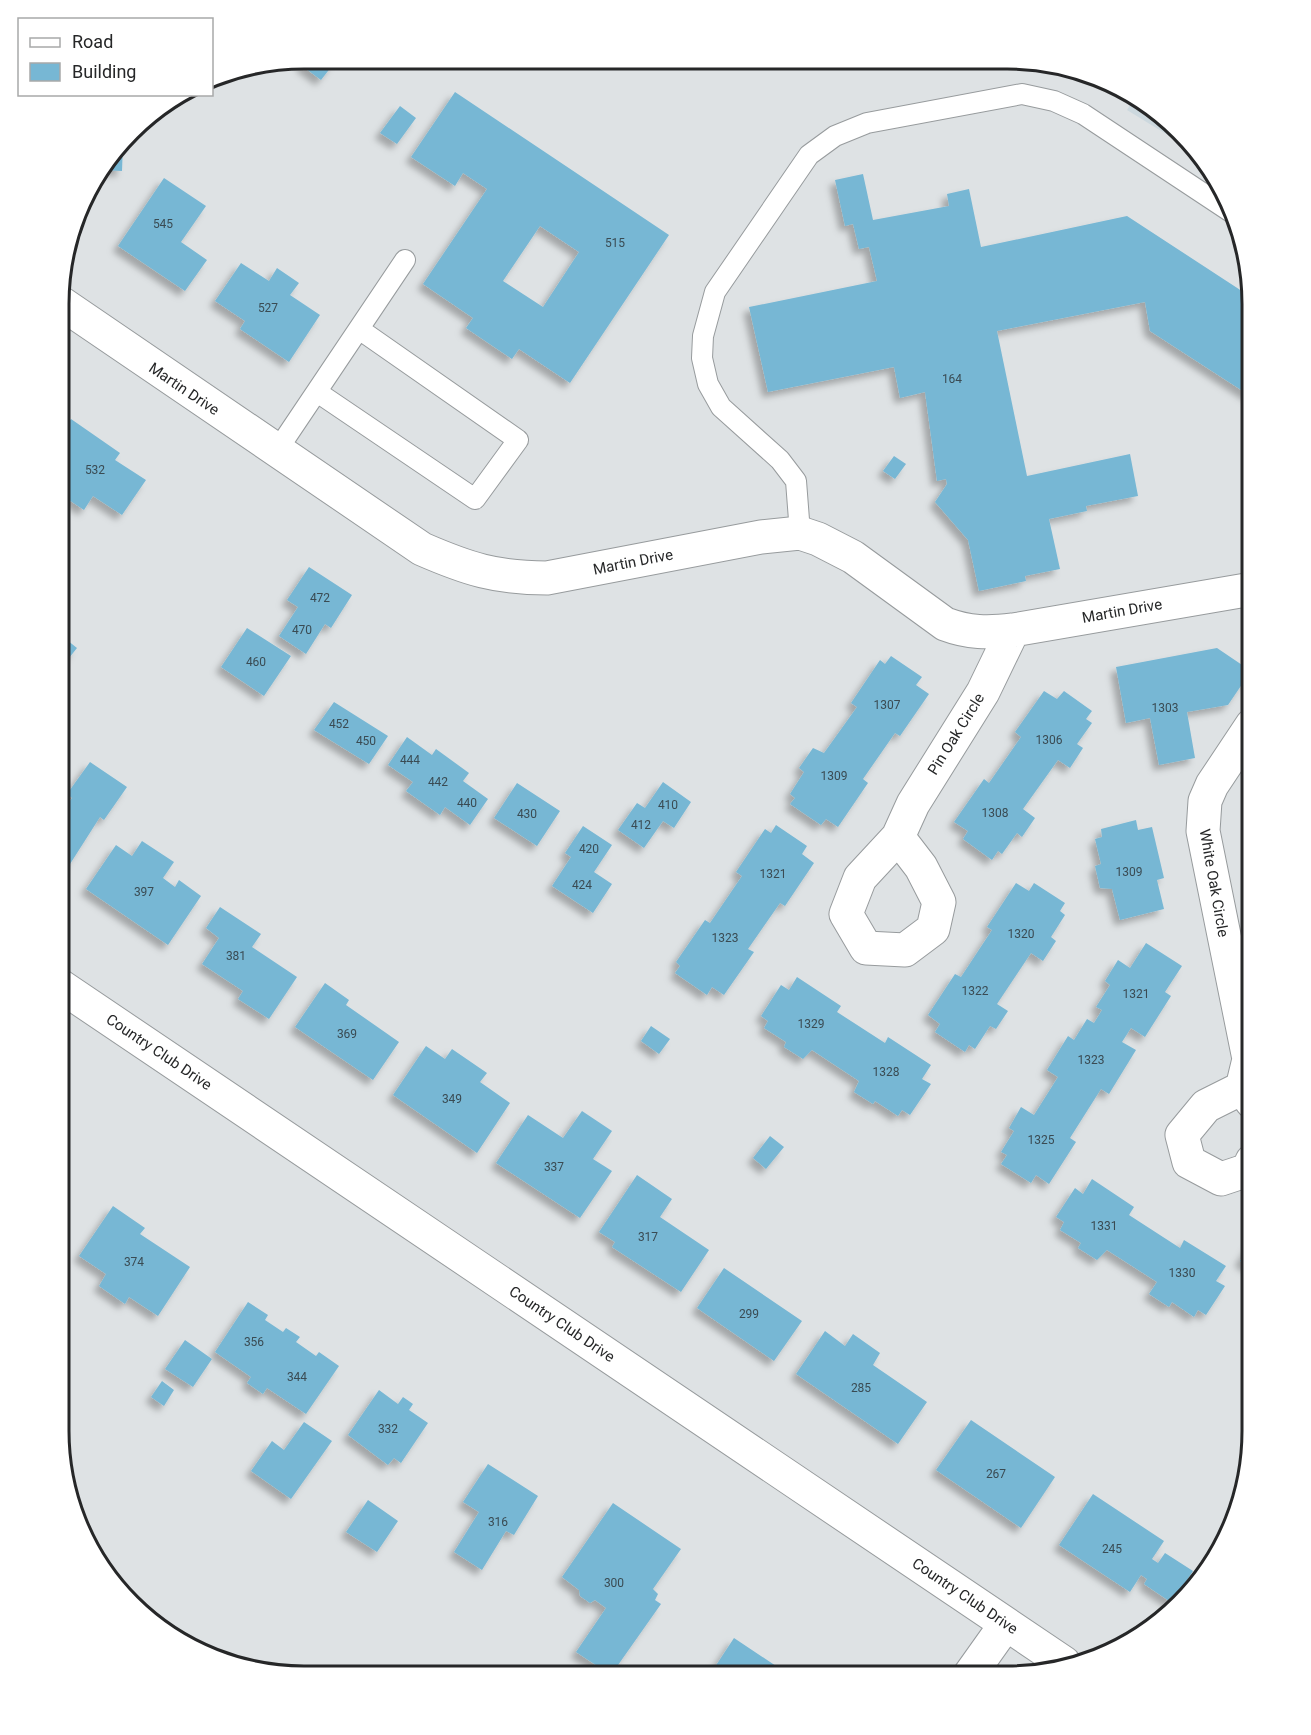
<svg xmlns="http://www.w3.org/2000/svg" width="1311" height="1735" viewBox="0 0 1311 1735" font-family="Roboto,sans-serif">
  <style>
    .built { fill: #ccd8de }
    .building { fill: #77b7d4; fill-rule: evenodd; filter: url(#shadow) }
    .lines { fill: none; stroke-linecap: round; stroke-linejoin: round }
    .service-casing { stroke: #979b9d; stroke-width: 22 }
    .minor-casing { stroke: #979b9d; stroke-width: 35 }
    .service { stroke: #fff; stroke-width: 20 }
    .minor { stroke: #fff; stroke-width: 33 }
    .labels { text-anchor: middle; stroke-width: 4.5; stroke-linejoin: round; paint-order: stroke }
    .number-label { font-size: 12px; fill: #3a4b53 }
    .street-label { font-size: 15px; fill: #262728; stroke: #fff }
    .rim { fill: none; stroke: #262728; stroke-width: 3 }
  </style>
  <defs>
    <filter id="shadow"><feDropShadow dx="-5.5" dy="5.5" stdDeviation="3" flood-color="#0004"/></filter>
  </defs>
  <rect width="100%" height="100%" fill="#dee2e4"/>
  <!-- built -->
  <path class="built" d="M1135 97 1156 109 1189 148 1127 110Z"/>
  <!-- building -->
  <path class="building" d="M306 59H331L335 62 321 80 301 65Z
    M455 92 669 235 570 383 519 349 512 359 466 328 473 318 423 284 487 189 463 173 455 186 411 157ZM540 226 579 252 543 307 503 281Z
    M400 106 416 118 397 144 380 133Z
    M123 143 122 171 101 170 118 149Z
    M863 174 873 220 949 206 947 194 969 189 981 247 1127 216 1251 297 1252 397 1150 331 1145 302 997 331 1027 476 1130 454 1138 496 1086 506 1087 511 1049 519 1060 569 1025 576 1026 581 979 591 968 540 935 502 947 484 946 479 937 481 925 392 900 398 894 367 768 392 749 307 877 281 869 247 859 249 853 224 845 226 835 180Z
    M164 178 206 206 181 242 207 260 185 291 118 246Z
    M241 263 269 281 277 268 299 283 290 295 320 315 289 362 240 329 245 321 215 301Z
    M71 419 120 453 115 460 146 480 122 515 93 496 84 510 60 494V434Z
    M894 456 906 464 895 479 883 471Z
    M309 567 352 595 331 628 325 624 306 654 279 636 298 607 287 600Z
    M247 628 291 656 264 696 221 667Z
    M62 636 77 648 65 663 60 660Z
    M1217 648 1251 671 1228 705 1187 712 1195 758 1159 765 1150 718 1126 723 1116 667Z
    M891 656 922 677 916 685 929 694 900 736 895 733 863 779 868 783 838 827 826 819 821 825 790 804 795 798 790 794 804 772 799 768 813 748 824 753 857 707 851 703 880 660 885 664Z
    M1044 691 1057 699 1064 691 1092 711 1086 719 1092 723 1077 744 1083 748 1070 768 1058 760 1023 809 1035 818 1022 837 1017 833 1002 854 998 851 992 860 963 839 968 831 954 822 984 779 989 783 1021 737 1015 732Z
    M334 702 388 736 369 764 314 730Z
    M407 737 432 755 436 749 469 773 463 781 488 799 470 825 445 807 440 815 406 791 413 782 388 765Z
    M90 762 127 787 104 820 100 817 63 875 60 873V803L65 807 72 798 67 794Z
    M663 782 691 802 674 828 663 821 644 848 618 830 637 803 645 808Z
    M517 783 560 811 537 846 494 818Z
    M1136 820 1138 830 1152 827 1164 878 1157 880 1164 909 1120 920 1112 889 1100 888 1095 866 1101 864 1095 839 1102 837 1101 829Z
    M776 825 807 846 802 854 814 863 785 906 780 903 748 949 754 952 724 995 712 987 707 995 675 973 680 966 676 962 705 920 710 923 742 876 736 872 765 829 771 833Z
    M583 826 612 845 594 872 612 884 593 913 552 886 571 857 565 853Z
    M142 841 174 862 163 878 175 887 179 880 201 896 168 945 86 889 116 845 132 856Z
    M1016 883 1029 891 1034 883 1065 903 1060 911 1065 915 1051 937 1056 941 1043 961 1031 953 997 1004 1008 1011 996 1029 990 1026 975 1049 969 1045 965 1052 935 1032 940 1024 928 1015 955 974 961 977 992 930 987 927Z
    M220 907 261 934 252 947 297 977 269 1019 238 999 243 991 202 964 219 938 206 928Z
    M1146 943 1182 966 1165 992 1171 996 1145 1037 1131 1028 1122 1042 1136 1050 1109 1094 1101 1089 1070 1138 1076 1142 1049 1184 1036 1175 1031 1183 1001 1164 1007 1155 1001 1152 1014 1131 1009 1128 1021 1107 1034 1115 1058 1077 1047 1070 1068 1036 1074 1040 1087 1019 1094 1023 1102 1010 1096 1007 1110 985 1105 981 1118 960 1130 968Z
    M797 977 841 1006 837 1012 885 1043 888 1037 931 1065 922 1079 931 1084 910 1115 902 1110 898 1116 875 1101 873 1104 854 1092 859 1081 812 1050 803 1059 784 1047 786 1042 764 1028 768 1021 761 1016 781 985 789 990Z
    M325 983 349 1000 346 1005 399 1042 373 1080 295 1027Z
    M651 1026 670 1039 659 1054 641 1041Z
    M426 1046 445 1059 452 1049 487 1073 480 1082 510 1103 477 1153 393 1095Z
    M582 1111 612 1131 593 1159 612 1171 580 1218 496 1163 528 1115 563 1138Z
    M770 1136 784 1147 766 1169 753 1158Z
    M637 1175 672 1199 660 1217 709 1250 681 1292 612 1247 615 1242 599 1232Z
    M1092 1179 1134 1207 1129 1215 1180 1248 1184 1240 1226 1266 1216 1281 1225 1286 1206 1315 1198 1310 1194 1317 1172 1302 1169 1307 1149 1294 1157 1282 1107 1250 1097 1260 1078 1248 1081 1243 1060 1230 1064 1222 1056 1217 1075 1188 1083 1194Z
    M113 1206 145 1228 140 1234 190 1267 158 1316 129 1297 125 1304 99 1286 106 1274 79 1256Z
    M1252 1242V1269L1240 1261Z
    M724 1268 802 1321 774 1361 697 1308Z
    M248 1302 268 1315 265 1320 283 1332 286 1328 300 1337 296 1342 316 1356 319 1352 339 1366 306 1414 267 1388 263 1394 247 1383 251 1377 215 1352Z
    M825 1331 845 1346 853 1334 880 1353 873 1365 927 1402 898 1444 796 1374Z
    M185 1340 212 1359 193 1387 165 1369Z
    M59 1352 68 1353 65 1388H59Z
    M162 1381 174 1390 164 1406 151 1397Z
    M379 1390 398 1404 403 1397 413 1404 409 1410 428 1423 401 1463 394 1458 388 1465 348 1435Z
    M971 1420 1055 1477 1021 1528 936 1470Z
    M304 1422 332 1441 291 1499 251 1471 272 1441 284 1450Z
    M488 1464 538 1496 514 1535 506 1531 482 1570 454 1552 479 1512 463 1502Z
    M1093 1494 1164 1541 1152 1559 1158 1563 1165 1553 1193 1571 1172 1603 1144 1584 1147 1579 1141 1575 1130 1592 1059 1545Z
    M368 1500 398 1521 377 1552 346 1532Z
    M613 1503 681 1549 653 1589 658 1594 655 1600 661 1604 611 1675 576 1652 606 1608 595 1600 590 1603 580 1596 579 1590 562 1577Z
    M734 1638 791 1676H709Z"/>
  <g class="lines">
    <defs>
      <path id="service" d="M317 392 475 499 518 440 359 329
        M276 452 405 260
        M800 533 796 481 780 460 721 407 708 384 702 358 703 336 715 292 809 155 835 136 867 123 1022 94 1054 101 1083 114 1231 212"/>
      <path id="minor" d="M61 303 422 549C468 569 496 578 547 578L761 537 800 533 818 539 853 557 945 624C969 633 988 633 1013 630L1252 589
        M898 837 921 867 939 902 933 929 905 950 866 948 846 914 860 878 898 837 913 804 983 692 1013 630
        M59 985 1064 1663
        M1242 1088 1206 1106 1182 1135 1189 1162 1221 1179 1248 1170 1252 1161
        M1252 1102 1242 1088 1249 1059 1203 831 1205 801 1212 785 1252 725
        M969 1676 1006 1624"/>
    </defs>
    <!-- service casing -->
    <use href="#service" class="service-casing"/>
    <!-- minor casing -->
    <use href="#minor" class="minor-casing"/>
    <!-- service -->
    <use href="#service" class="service"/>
    <!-- minor -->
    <use href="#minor" class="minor"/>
  </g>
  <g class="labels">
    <!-- number labels -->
    <g class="number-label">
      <text x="163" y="228">545</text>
      <text x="615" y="247">515</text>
      <text x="268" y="312">527</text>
      <text x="952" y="383">164</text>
      <text x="95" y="474">532</text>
      <text x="320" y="602">472</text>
      <text x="302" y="634">470</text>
      <text x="256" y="666">460</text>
      <text x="887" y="709">1307</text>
      <text x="1165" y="712">1303</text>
      <text x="339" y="728">452</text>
      <text x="1049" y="744">1306</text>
      <text x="366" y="745">450</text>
      <text x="410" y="764">444</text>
      <text x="834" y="780">1309</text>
      <text x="438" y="786">442</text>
      <text x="467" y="807">440</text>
      <text x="668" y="809">410</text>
      <text x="995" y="817">1308</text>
      <text x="527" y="818">430</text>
      <text x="641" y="829">412</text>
      <text x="589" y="853">420</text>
      <text x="1129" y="876">1309</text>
      <text x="773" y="878">1321</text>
      <text x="582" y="889">424</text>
      <text x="144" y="896">397</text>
      <text x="1021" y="938">1320</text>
      <text x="725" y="942">1323</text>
      <text x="236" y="960">381</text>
      <text x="975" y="995">1322</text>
      <text x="1136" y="998">1321</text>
      <text x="811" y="1028">1329</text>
      <text x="347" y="1038">369</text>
      <text x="1091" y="1064">1323</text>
      <text x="886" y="1076">1328</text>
      <text x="452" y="1103">349</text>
      <text x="1041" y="1144">1325</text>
      <text x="554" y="1171">337</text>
      <text x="1104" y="1230">1331</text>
      <text x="648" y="1241">317</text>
      <text x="134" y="1266">374</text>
      <text x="1182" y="1277">1330</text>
      <text x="749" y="1318">299</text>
      <text x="254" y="1346">356</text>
      <text x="297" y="1381">344</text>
      <text x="861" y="1392">285</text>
      <text x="388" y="1433">332</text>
      <text x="996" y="1478">267</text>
      <text x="498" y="1526">316</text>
      <text x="1112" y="1553">245</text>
      <text x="614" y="1587">300</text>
    </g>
    <!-- street labels -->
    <g class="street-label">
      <text transform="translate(184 389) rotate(34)" y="5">Martin Drive</text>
      <text transform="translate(633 562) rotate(-11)" y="5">Martin Drive</text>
      <text transform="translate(1122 611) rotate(-10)" y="5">Martin Drive</text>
      <text transform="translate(956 734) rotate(-58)" y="5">Pin Oak Circle</text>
      <text transform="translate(1214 883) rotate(80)" y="5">White Oak Circle</text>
      <text transform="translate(159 1052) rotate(34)" y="5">Country Club Drive</text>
      <text transform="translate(562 1324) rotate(34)" y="5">Country Club Drive</text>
      <text transform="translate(965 1596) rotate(34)" y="5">Country Club Drive</text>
    </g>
  </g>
  <!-- crop -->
  <path d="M0 0H1311V1735H0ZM304 69H1007A235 235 0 0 1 1242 304V1431A235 235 0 0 1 1007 1666H304A235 235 0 0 1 69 1431V304A235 235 0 0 1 304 69Z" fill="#fff" fill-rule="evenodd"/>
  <path class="rim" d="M304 69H1007A235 235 0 0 1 1242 304V1431A235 235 0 0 1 1007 1666H304A235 235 0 0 1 69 1431V304A235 235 0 0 1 304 69Z"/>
  <!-- legend -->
  <rect x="18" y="18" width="195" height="78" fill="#ffffff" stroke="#a8a9a9" stroke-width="1.5"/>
  <rect x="30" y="38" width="30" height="9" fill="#ffffff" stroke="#a8a9a9" stroke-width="1.5"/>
  <text x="72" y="48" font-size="18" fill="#262728">Road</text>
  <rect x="30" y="63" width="30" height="18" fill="#77b7d4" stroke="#a8a9a9" stroke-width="1.5"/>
  <text x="72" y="78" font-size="18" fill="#262728">Building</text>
</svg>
